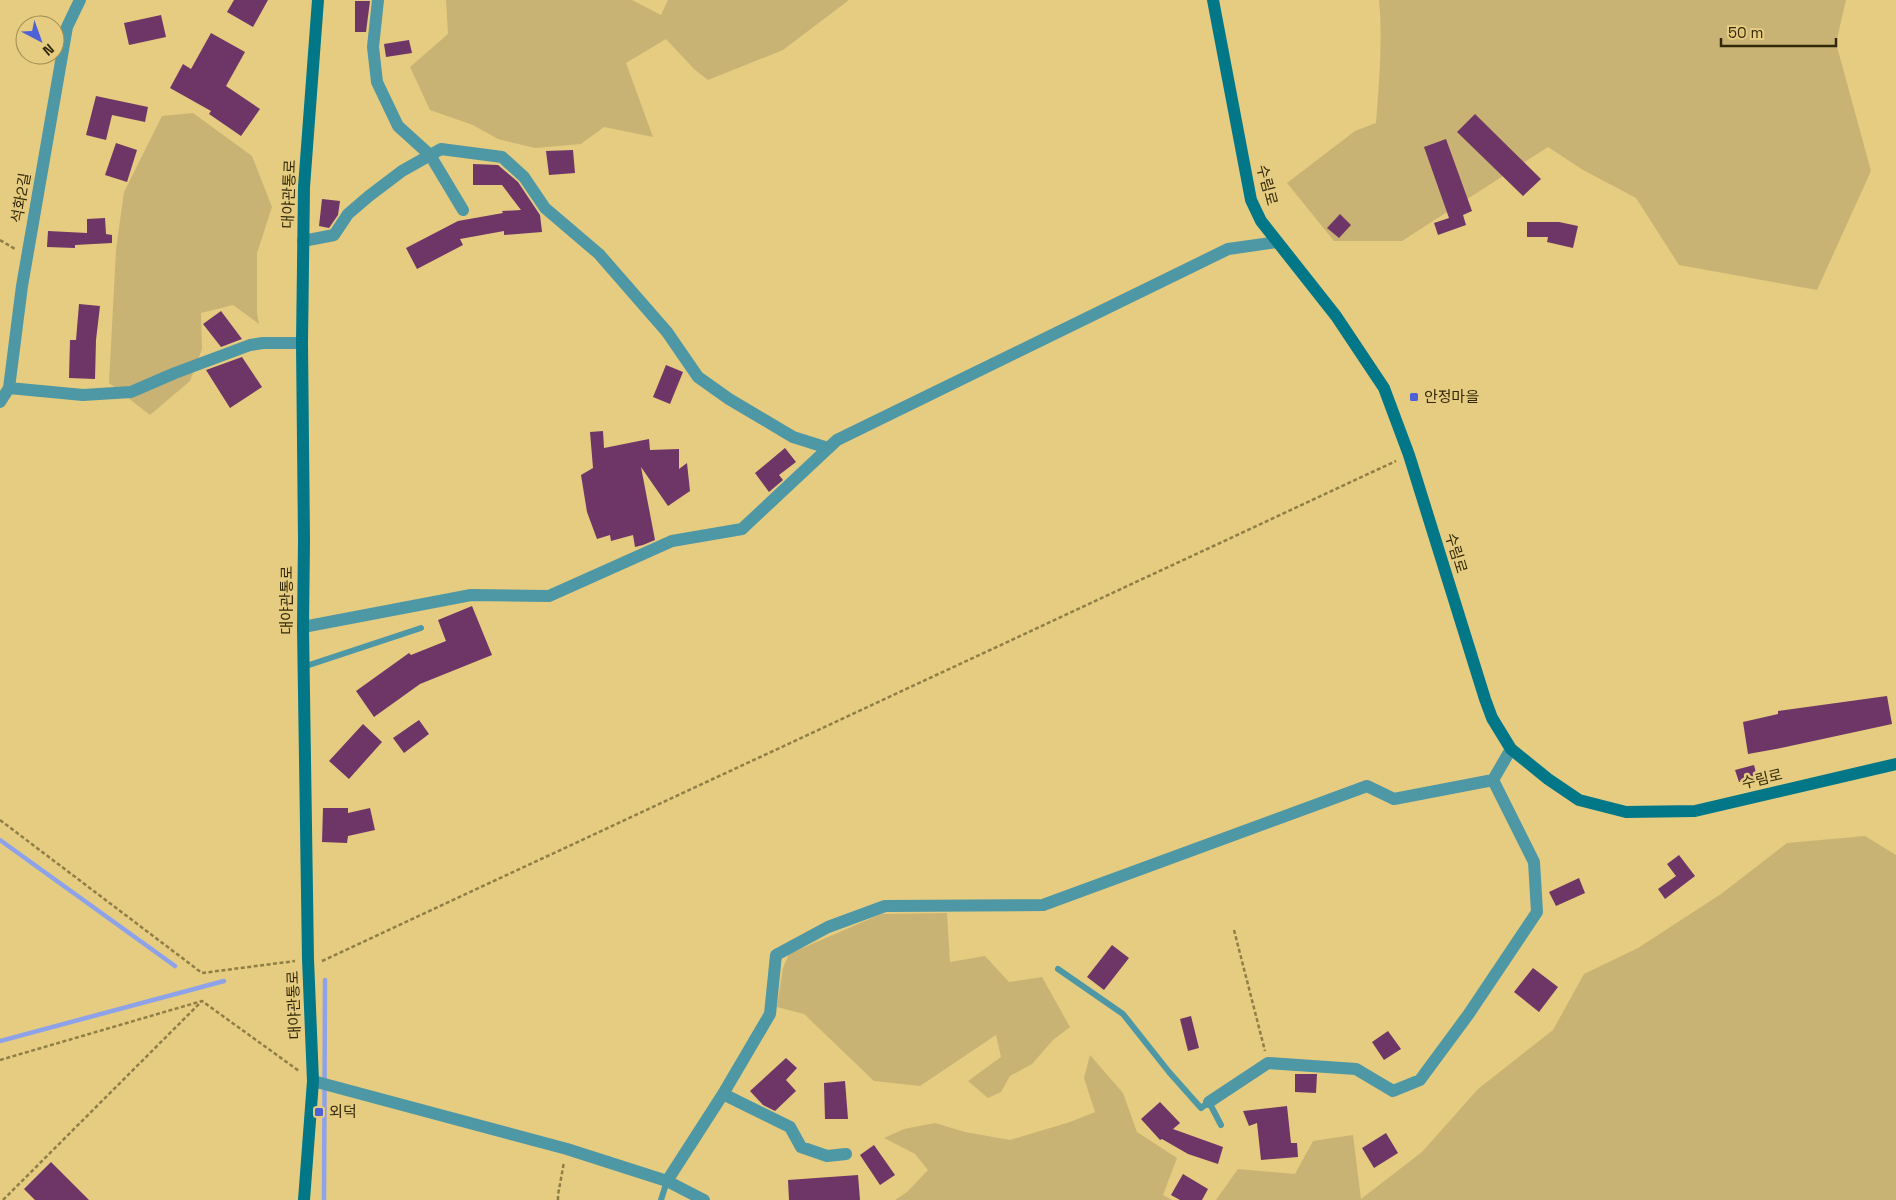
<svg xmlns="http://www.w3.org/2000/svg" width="1896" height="1200" viewBox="0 0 1896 1200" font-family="'Space Grotesk','Noto Sans KR',sans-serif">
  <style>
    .green { fill: #c8b374 }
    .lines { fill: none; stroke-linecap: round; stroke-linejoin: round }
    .stream { stroke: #8ea2e9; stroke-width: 4.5 }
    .building { fill: #6e3567 }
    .path { stroke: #907e47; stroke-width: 2.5; stroke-dasharray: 4 2.5; stroke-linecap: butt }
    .lane { stroke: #4e97a5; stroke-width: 6 }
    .street { stroke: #4e97a5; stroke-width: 12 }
    .secondary { stroke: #027788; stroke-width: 12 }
    .poi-dot { fill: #4d62d7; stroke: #e5cc80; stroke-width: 2 }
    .labels { text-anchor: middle; stroke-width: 5; stroke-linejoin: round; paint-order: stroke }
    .street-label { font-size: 15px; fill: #332909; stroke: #e5cc80 }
    .poi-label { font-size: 15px; fill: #332909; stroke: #e5cc80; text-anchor: start }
  </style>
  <rect width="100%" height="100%" fill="#e5cc80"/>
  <!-- green -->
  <path class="green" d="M446 0H632L661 15 668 0H849L783 50 708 80 694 69 666 39 626 63 653 137 604 127 581 144 535 148 498 139 473 125 430 110 410 67 448 34Z
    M1379 0H1846L1836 43 1871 171 1817 290 1679 265 1636 198 1583 170 1548 147 1402 241H1334L1287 183 1355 131 1376 123C1379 82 1383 41 1379 0Z
    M193 113 252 156 272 207 257 253V313L259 324 233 305 201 313 202 349 190 381 150 415 109 383 116 250 124 192 162 116Z
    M1865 836 1896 855V1200H1216L1238 1169 1295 1174 1313 1141 1353 1135 1361 1199 1422 1152 1478 1089 1553 1030 1584 974 1638 948 1721 894 1787 843Z
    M947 913 950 962 985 956 1009 982 1042 977 1070 1027 1053 1040 1032 1064 1010 1076 1001 1092 988 1098 968 1081 1001 1057 996 1035 920 1086 874 1081 804 1014 777 1007 783 968 789 954 881 914Z
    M1090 1055 1123 1093 1137 1132 1177 1158 1163 1195 1172 1200H895L907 1192 928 1170 915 1154 884 1138 904 1129 935 1123 965 1132 1010 1140 1070 1122 1095 1112 1084 1078Z"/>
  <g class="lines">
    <!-- stream -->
    <path class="stream" d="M0 840 175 966
      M0 1041 224 981
      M324 1200 325 980"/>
  </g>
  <!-- building -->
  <path class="building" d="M234 0H268L253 27 227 12Z
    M355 1H370L366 32H355Z
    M161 15 166 37 129 45 124 23Z
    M211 33 245 52 226 86 260 109 241 136 209 114 211 111 170 88 183 64 191 69Z
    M409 40 412 53 386 57 384 44Z
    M96 96 148 107 145 122 112 115 106 140 86 135Z
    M1475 114 1541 179 1523 196 1457 132Z
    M1446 139 1472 211 1463 215 1466 225 1438 235 1434 223 1449 218 1424 147Z
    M116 143 137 150 127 182 105 175Z
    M573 150 575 173 549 175 546 151Z
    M473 164 498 165 518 182 540 215 542 232 504 235V231L460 239 463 245 417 269 406 248 458 221 503 213 502 211 521 210 502 185H473Z
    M322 199 340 201 338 215 329 228 319 226Z
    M1340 214 1351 225 1339 238 1327 228Z
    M105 218 106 234 112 235V243L75 245V248L47 247 48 231 87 233V219Z
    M1527 222H1559L1578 226 1573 248 1547 242 1548 237H1527Z
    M79 304 100 306 96 340 95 379 69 378 70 340H76Z
    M221 311 242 339 221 347 203 324Z
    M242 357 262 387 230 408 206 370Z
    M666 365 683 372 670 404 653 397Z
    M603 431 604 448 649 439 650 450 679 449V469L687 463 690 491 668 506 641 467 655 540 643 545 635 547 633 535 611 541 610 535 597 539 587 512 581 475 593 468 590 432Z
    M785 448 796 462 779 475 783 480 769 492 755 473Z
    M472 606 492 655 420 684 374 717 356 691 409 653 411 655 446 641 438 620Z
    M1887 696 1892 724 1781 748 1748 754 1743 722 1778 714V711Z
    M419 720 429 734 404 753 393 738Z
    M363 724 382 742 349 779 329 761Z
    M1754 765 1757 777 1739 782 1735 770Z
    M323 808H348V813L370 808 375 830 348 836 347 843 322 842Z
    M1679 855 1695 876 1665 899 1658 889 1676 876 1667 864Z
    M1579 878 1585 893 1556 906 1549 892Z
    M1112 945 1129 958 1104 990 1087 977Z
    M1533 968 1558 987 1539 1012 1514 992Z
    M1191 1016 1199 1048 1188 1051 1180 1019Z
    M1388 1031 1401 1049 1384 1060 1372 1042Z
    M786 1058 797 1068 786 1080 796 1091 775 1111 763 1105 750 1091Z
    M1295 1074H1317L1316 1093 1295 1092Z
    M845 1081 848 1119H825L824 1083Z
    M1160 1102 1180 1123 1173 1129 1223 1147 1218 1164 1188 1154 1162 1139 1160 1140 1141 1119Z
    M1287 1106 1291 1143H1297L1298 1157 1261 1160 1257 1123 1249 1126 1243 1111Z
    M1386 1133 1398 1153 1374 1168 1362 1148Z
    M874 1145 895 1175 880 1185 860 1155Z
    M51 1162 89 1200H35L24 1189Z
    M1183 1174 1208 1189 1202 1200H1180L1171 1195Z
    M858 1175 860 1200H789L788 1180Z"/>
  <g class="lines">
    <!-- path -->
    <path class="path" d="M0 240 15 249
      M0 820 202 973 295 961
      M1234 930 1265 1051
      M322 961 1396 461
      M0 1060 202 1001 299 1071
      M3 1200 201 1002
      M558 1200V1195L564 1162"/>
    <!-- lane -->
    <path class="lane" d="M303 667 421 628
      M1058 969 1123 1014 1169 1072 1201 1108 1209 1102 1221 1125
      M661 1200 667 1181"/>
    <!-- street -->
    <path class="street" d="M378 0 373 47 377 82 398 126 430 155 463 210
      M303 241 334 235 348 214 369 196 402 171 441 149 502 157 524 177 545 208 599 254 667 332 698 377 729 399 793 437 828 448
      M9 388 83 395 131 392 175 373 250 345 263 343H302
      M0 402 9 388 22 286 67 27 80 0
      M303 627 471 595 549 596 672 541 742 529 837 440 1228 249 1277 242
      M313 1081 567 1149 667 1181 723 1094 770 1014 776 955 828 927 885 906 1043 905 1367 786 1394 799 1493 780 1511 749
      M723 1094 790 1127 801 1147 827 1156 846 1154
      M1209 1102 1268 1063 1356 1069 1393 1091 1420 1080 1468 1015 1537 912 1534 862 1493 780
      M667 1181 704 1200"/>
    <!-- secondary -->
    <path class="secondary" d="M1213 0 1251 200 1261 221 1336 316 1384 388 1409 455 1485 699 1492 718 1511 749 1548 779 1579 800 1626 812 1695 811 1896 764
      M304 1200 313 1081 308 959 303 627 304 540 302 343 304 187 318 0"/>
  </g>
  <!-- markers -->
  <g class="poi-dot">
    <rect x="1409" y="392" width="10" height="10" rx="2.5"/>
    <rect x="314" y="1107" width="10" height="10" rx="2.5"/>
  </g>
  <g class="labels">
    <!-- street labels -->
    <g class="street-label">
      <text transform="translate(1267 185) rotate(75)" y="5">수림로</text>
      <text transform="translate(289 194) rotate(-88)" y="5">대야관통로</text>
      <text transform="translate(21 198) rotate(-80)" y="5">석화2길</text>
      <text transform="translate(1456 553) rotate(73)" y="5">수림로</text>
      <text transform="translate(287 600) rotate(-90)" y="5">대야관통로</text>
      <text transform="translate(1762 779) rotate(-13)" y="5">수림로</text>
      <text transform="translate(294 1005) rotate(-92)" y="5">대야관통로</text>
    </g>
    <!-- poi labels -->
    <g class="poi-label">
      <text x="1424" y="402">안정마을</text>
      <text x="329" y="1117">외덕</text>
    </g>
  </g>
  <!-- north arrow -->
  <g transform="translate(40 40) rotate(139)"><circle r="24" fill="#e5cc80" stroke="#9e8b50"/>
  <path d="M0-4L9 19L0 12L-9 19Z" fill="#4d62d7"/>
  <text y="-8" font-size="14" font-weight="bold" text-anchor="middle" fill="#332909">N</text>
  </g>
  <!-- scale -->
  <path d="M1721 38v8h115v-8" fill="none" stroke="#332909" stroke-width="2.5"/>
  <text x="1728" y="38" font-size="15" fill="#332909" stroke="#e5cc80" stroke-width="4" paint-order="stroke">50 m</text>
</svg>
